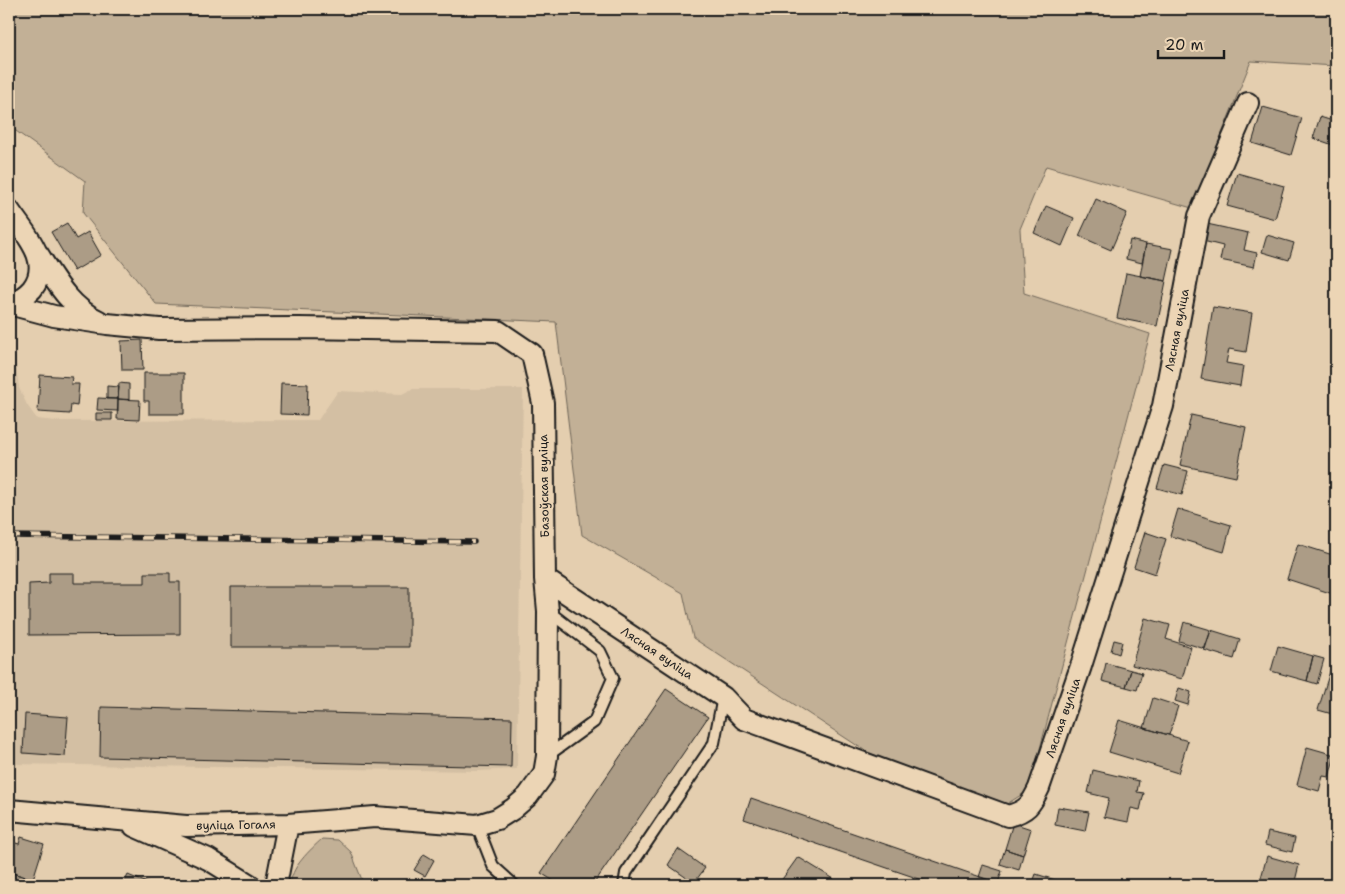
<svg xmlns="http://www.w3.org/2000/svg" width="1345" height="894" viewBox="0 0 1345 894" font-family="'Shantell Sans',sans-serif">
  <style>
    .built { fill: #d3bfa3 }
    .green { fill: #c2b096; stroke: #6f6659 }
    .building { fill: #ac9c86; stroke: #1c1c1c }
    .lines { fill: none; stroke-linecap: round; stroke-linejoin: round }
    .service-casing { stroke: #1c1c1c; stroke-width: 14 }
    .minor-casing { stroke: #1c1c1c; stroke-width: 24 }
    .service { stroke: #ecd5b5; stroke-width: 10 }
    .minor { stroke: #ecd5b5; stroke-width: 20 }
    .rail-casing { stroke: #1c1c1c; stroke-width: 5.5 }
    .rail { stroke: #ecd5b5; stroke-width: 4; stroke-dasharray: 11; stroke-linecap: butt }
    .labels { text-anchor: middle; stroke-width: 4; stroke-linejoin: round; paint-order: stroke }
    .street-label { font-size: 12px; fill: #1c1c1c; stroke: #ecd5b5 }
  </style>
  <rect width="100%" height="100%" fill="#e4ceaf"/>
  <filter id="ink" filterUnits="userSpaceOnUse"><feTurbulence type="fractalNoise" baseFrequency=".02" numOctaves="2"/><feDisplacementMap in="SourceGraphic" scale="10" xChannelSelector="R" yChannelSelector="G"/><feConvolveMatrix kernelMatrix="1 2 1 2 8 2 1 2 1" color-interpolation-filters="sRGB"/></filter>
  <g filter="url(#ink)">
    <!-- built -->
    <path class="built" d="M9 356H15L19 388 27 405 37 419 56 421 318 420 338 391 402 394 412 389H523L517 769 479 771 9 764Z"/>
    <!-- green -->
    <path class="green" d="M9 9H1336V66L1251 61 1192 208 1046 166 1020 229 1024 293 1150 334 1029 790 1002 807 867 752 693 638 683 593 582 535 556 322 156 304 83 213 85 181 9 126Z
      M322 839 338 840 351 852 364 885H291C289 869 311 849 322 839Z"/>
    <!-- building -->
    <path class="building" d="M1263 107 1302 118 1291 155 1252 143Z
      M1320 117 1336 122V146L1313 138Z
      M1237 173 1284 186 1275 219 1227 206Z
      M1096 199 1127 213 1111 250 1079 236Z
      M1046 206 1074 218 1062 246 1034 233Z
      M67 223 76 239 88 232 101 255 74 271 51 232Z
      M1207 224 1248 233 1244 250 1257 253 1254 267 1220 260 1223 246 1203 241Z
      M1267 235 1294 243 1289 260 1262 252Z
      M1130 240 1146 244 1142 263 1126 259Z
      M1146 244 1173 249 1166 281 1140 276Z
      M1126 273 1166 281 1157 326 1117 318Z
      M1213 307 1252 313 1246 352 1229 349 1226 363 1243 366 1240 386 1201 379Z
      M142 340 143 370H122L121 341Z
      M144 373H184V414H149V401H144Z
      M40 375 72 377 71 384H79L77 406 71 405 70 414 38 412Z
      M119 383 129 384V400L118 399Z
      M281 383 308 384 307 415 280 414Z
      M107 386 119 387 118 399H107Z
      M98 398 118 399V411L97 410Z
      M118 399 140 400 139 420 117 419Z
      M96 413H112V420H96Z
      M1191 415 1246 427 1236 477 1180 465Z
      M1164 465 1188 471 1182 495 1157 488Z
      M1178 509 1231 525 1224 552 1170 536Z
      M1145 532 1166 539 1155 574 1134 567Z
      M1298 544 1336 556V595L1287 579Z
      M49 573H74V583H145V573H170V582H180V634L29 635V584L49 583Z
      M231 587H409V647H231Z
      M1145 618 1170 625 1166 639 1191 647 1182 679 1132 665Z
      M1184 622 1211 630 1205 649 1179 641Z
      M1211 630 1240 639 1234 659 1204 650Z
      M1114 640 1122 642 1119 654 1111 651Z
      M1278 646 1313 656 1307 681 1271 671Z
      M1313 656 1324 659 1317 684 1307 681Z
      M1106 663 1131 670 1126 687 1102 681Z
      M1332 665 1336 666V715L1318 710Z
      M1131 670 1142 673 1137 690 1126 687Z
      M1179 688 1191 692 1188 705 1175 701Z
      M666 689 708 717 593 885H560L541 873Z
      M1153 698 1178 706 1169 735 1144 728Z
      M101 707 512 718 511 767 100 757Z
      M25 714 68 717 65 756 23 753Z
      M1119 720 1188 741 1178 773 1109 752Z
      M1307 747 1335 755 1329 777 1323 776 1319 791 1297 785Z
      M1093 770 1139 781 1137 792 1144 793 1140 810 1131 808 1128 822 1104 817 1109 798 1088 793Z
      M751 798 998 883 1001 885H937L744 819Z
      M1058 807 1089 812 1085 831 1055 825Z
      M1013 823 1031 829 1023 855 1005 849Z
      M1268 832 1295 838 1292 852 1265 845Z
      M21 837 44 844 33 879 9 872V841L19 844Z
      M678 849 705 868 694 883 668 865Z
      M1005 849 1023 855 1019 870 1000 864Z
      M424 854 434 860 425 876 414 870Z
      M1267 856 1299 865 1294 885H1259Z
      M798 857 834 879 829 885H778Z
      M983 865 1002 871 998 883 979 877Z
      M9 872 25 877 22 885H9Z
      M1036 874 1068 884V885H1032Z
      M128 875 152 885H123Z"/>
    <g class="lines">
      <defs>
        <path id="service" d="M547 756 594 722 613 678 600 651 548 611
          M477 825 493 866 514 885
          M624 885 626 873 714 743 723 697"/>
        <path id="minor" d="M9 210C24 233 54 261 32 289 25 297 18 301 9 303
          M38 254C54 279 70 308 99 321
          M9 304 54 316 107 324 159 329 299 328 498 331 532 354 543 403 545 579 548 611 547 756 544 774 528 796 513 809 497 819 477 825 375 817 288 824 186 826 9 810
          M545 579 723 697 744 719 1008 816C1027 811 1031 805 1039 788L1081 666 1163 406 1199 216 1248 103
          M134 826 208 859 250 885
          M276 885 288 824"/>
      </defs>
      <!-- service casing -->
      <use href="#service" class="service-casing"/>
      <!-- minor casing -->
      <use href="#minor" class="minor-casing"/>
      <!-- service -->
      <use href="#service" class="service"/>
      <!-- minor -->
      <use href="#minor" class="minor"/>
      <defs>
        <path id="rail" d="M9 536 474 542"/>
      </defs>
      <!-- rail casing -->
      <use href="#rail" class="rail-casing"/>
      <!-- rail -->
      <use href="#rail" class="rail"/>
    </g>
  </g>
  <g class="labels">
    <!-- street labels -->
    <g class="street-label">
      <text transform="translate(1177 330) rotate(-79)" y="4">Лясная вуліца</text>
      <text transform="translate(544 486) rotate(-91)" y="4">Базоўская вуліца</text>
      <text transform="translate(657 653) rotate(34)" y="4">Лясная вуліца</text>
      <text transform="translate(1063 718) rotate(-71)" y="4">Лясная вуліца</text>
      <text transform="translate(236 825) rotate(-1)" y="4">вуліца Гогаля</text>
    </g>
  </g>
  <!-- margin -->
  <rect width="1345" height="894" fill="none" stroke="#ecd5b5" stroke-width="30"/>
  <rect x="15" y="15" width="1315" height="864" fill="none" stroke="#1c1c1c" stroke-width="2" filter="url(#ink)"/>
  <!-- scale -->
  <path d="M1158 50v8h66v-8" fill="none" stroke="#1c1c1c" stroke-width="2.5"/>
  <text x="1165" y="50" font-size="15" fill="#1c1c1c" stroke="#ecd5b5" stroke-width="4" paint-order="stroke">20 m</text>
</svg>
